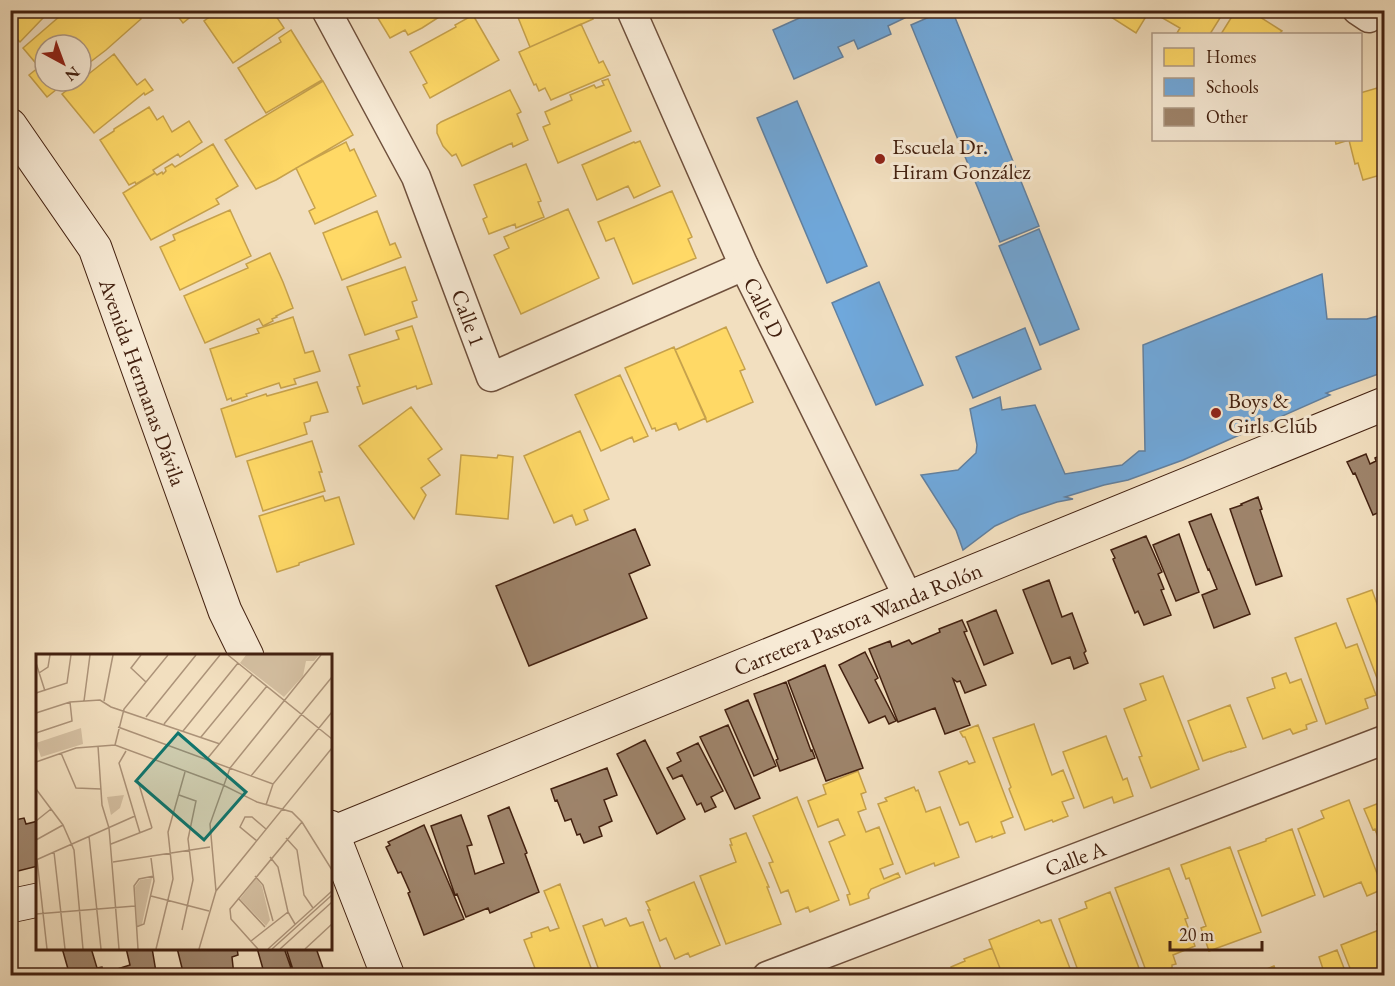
<svg xmlns="http://www.w3.org/2000/svg" width="1395" height="986" viewBox="0 0 1395 986" font-family="'EB Garamond',serif">
  <style>
    .homes { fill: #ffd966; stroke: #c7a24c; stroke-width: 1.5 }
    .schools { fill: #6fa8dc; stroke: #62809f; stroke-width: 1.5 }
    .building { fill: #9e846b; stroke: #432110; stroke-width: 1.5 }
    .lines { fill: none; stroke-linecap: round; stroke-linejoin: round }
    .street-casing { stroke: #6f503c; stroke-width: 31 }
    .secondary-casing { stroke: #432110; stroke-width: 35 }
    .street { stroke: #f7ead5; stroke-width: 28 }
    .secondary { stroke: #f7ead5; stroke-width: 33 }
    .poi-dot { fill: #8f2418; stroke: #f7ead5; stroke-width: 2 }
    .labels { text-anchor: middle; stroke-width: 6; stroke-linejoin: round; paint-order: stroke }
    .poi-label { font-size: 22px; fill: #432110; stroke: #f7ead5; text-anchor: start }
    .street-label { font-size: 22px; fill: #432110; stroke: #f7ead5 }
    .inset-road { fill: none; stroke: #ac9379; stroke-width: 1.5 }
    .view { fill: #0f766e; fill-opacity: 0.15; stroke: #0f766e; stroke-width: 3 }
    .inset-edge { fill: none; stroke: #432110; stroke-width: 3 }
  </style>
  <rect width="100%" height="100%" fill="#f2dfbf"/>
  <filter id="stains"><feTurbulence type="fractalNoise" baseFrequency=".00333" numOctaves="4"/><feColorMatrix values="0 0 0 0 .2 0 0 0 0 .09 0 0 0 0 .02 0 0 0 .5 -.17"/></filter>
  <radialGradient id="worn" r=".72"><stop offset=".6" stop-color="#630" stop-opacity="0"/><stop offset="1" stop-color="#630" stop-opacity=".3"/></radialGradient>
  <!-- homes -->
  <path class="homes" d="M10 10H35L43 18 20 42 10 32Z
    M67 10H134L141 19 106 50 81 69V45H45V81H67L47 97 29 75 39 67 23 48Z
    M173 10H199L183 23Z
    M219 10H272L284 28 233 63 204 21Z
    M373 10H450L422 28 408 35 405 30 390 38Z
    M515 10H589L593 19 530 47Z
    M1100 10H1150L1136 33Z
    M1163 10H1225L1210 34H1179L1177 33 1180 28 1159 16Z
    M1236 10H1256L1255 14 1282 31 1279 34H1221Z
    M473 15 499 60 430 98 423 85 427 83 410 52 456 27 455 25Z
    M581 24 599 63 603 61 610 75 551 100 545 88 539 91 536 84 534 85 519 52Z
    M291 30 322 80 266 113 238 68 281 42 279 38Z
    M114 54 137 85 145 79 153 90 145 95 144 93 94 133 62 94 79 81H81V80Z
    M608 79 631 131 558 163 543 127 550 124 545 112 572 100 570 95 594 85 596 88 604 85 602 81Z
    M323 81 353 135 276 180 256 189 225 140Z
    M1384 86V174L1363 180 1358 163 1355 164 1349 140 1336 144 1335 140H1360V93Z
    M510 90 521 112 517 114 528 140 513 147 512 143 462 166 456 154 452 156 443 146 437 133V125L441 122Z
    M149 107 157 120 163 116 172 132 189 121 202 142 180 157 178 154 153 170 155 173 136 184 135 182 129 185 100 140 114 131V129Z
    M640 141 660 186 634 198 628 186 597 200 582 165 634 142 635 143Z
    M346 142 350 151 354 149 376 196 315 224 309 211 315 208 296 168Z
    M213 144 238 186 216 199 219 204 151 240 123 193 155 173 157 175 162 172 163 174 166 171 165 168 172 164 175 167Z
    M526 164 541 201 538 202 544 217 516 228 515 224 489 234 483 219 487 217 474 185Z
    M672 191 692 237 688 239 696 258 633 284 614 238 606 241 598 222Z
    M568 209 599 278 521 314 494 255 509 248 504 237Z
    M230 210 251 256 180 290 160 247 175 240 173 235Z
    M377 211 390 245 395 243 401 257 342 280 323 233Z
    M270 253 283 282 293 308 276 316 277 317 272 319 273 321 263 326 259 319 205 343 184 296 248 268 246 264Z
    M405 267 417 300 412 302 417 317 365 335 347 287Z
    M293 317 305 353 313 351 320 371 294 379 296 384 281 388 279 383 246 394 247 396 232 401 231 398 227 400 210 349 259 333 257 329Z
    M412 326 432 384 417 389 416 386 363 404 357 387 360 386 349 355 399 339 396 331Z
    M726 327 745 369 740 371 753 402 707 422 675 350Z
    M674 347 706 418 679 430 676 423 656 431 655 428 652 429 625 368Z
    M620 375 648 436 634 442 632 437 601 451 575 395Z
    M317 382 328 412 311 416 310 421 304 423 307 434 236 457 221 409 266 394 267 396Z
    M411 407 442 449 428 459 440 475 421 488 426 495 414 519 359 446Z
    M580 431 609 499 584 510 588 520 576 525 572 515 554 523 524 456Z
    M312 441 322 472H319L325 491 263 511 247 461Z
    M461 455 497 458 498 455 513 457 508 519 456 514Z
    M323 496 325 501 339 497 354 544 299 563V565L277 572 259 516Z
    M1372 590 1384 623 1383 694 1347 599Z
    M1336 623 1346 648 1357 644 1376 695 1365 699 1368 708 1326 724 1295 638Z
    M1286 673 1290 683 1301 679 1317 721 1306 725 1307 729 1293 734 1290 729 1263 739 1247 698 1275 688 1272 678Z
    M1163 676 1199 769 1151 788 1139 757 1142 756 1124 709 1146 700 1140 684Z
    M1230 705 1246 747 1231 752V751L1203 761 1188 721Z
    M1034 724 1052 775 1063 770 1074 798 1062 802 1068 816 1053 822 1052 820 1025 830 1009 789 1011 787 993 738Z
    M978 725 1013 817 1001 822 1005 833 992 838V836L976 842 968 822 960 825 939 772 967 761 969 764 975 762 965 737H963L960 732Z
    M1106 736 1123 780 1127 778 1133 796 1114 803 1112 797 1084 808 1063 752Z
    M858 771 866 792 861 794 866 809 858 812 866 832 879 827 893 864 880 869 884 879 898 873 900 877 871 889 868 894 869 898 850 905 847 895 850 894 829 842 845 835 838 819 818 827 808 801 826 794 823 785Z
    M914 787 916 791 918 790 926 812 940 807 959 857 935 866 934 863 906 874 878 804 887 801 885 798Z
    M797 797 839 900 810 912 808 907 796 912 788 890 781 893 769 863 773 862 753 816Z
    M1349 800 1383 889 1367 896 1361 882 1324 897 1298 829 1324 818 1321 811Z
    M1384 801V854L1375 829 1373 830 1364 809Z
    M1292 829 1315 895 1262 916 1238 851 1266 841V839Z
    M746 833 769 887H767L781 924 726 944 700 876 736 862 730 845H732L730 839Z
    M1230 847 1261 932 1209 951 1201 928 1206 926 1189 878 1186 879 1181 865Z
    M1169 868 1188 918 1185 919 1195 946 1173 955 1176 964 1172 965V968L1153 976H1148L1115 888Z
    M694 882 720 945 690 957 688 953 675 959 666 938 660 941 648 910H650L646 902Z
    M560 884 594 976H538L524 940 532 937 531 933 548 927 550 931 559 928 544 891Z
    M1110 892 1142 976H1080L1059 919 1087 908 1085 902Z
    M626 918 630 926 643 922 663 974 601 976 583 926 602 919 605 926Z
    M1039 920 1041 923 1051 920 1073 976H1003L989 940Z
    M1384 921V976H1353L1341 945 1379 930 1377 924Z
    M992 948 1003 976H954L951 967 965 961 964 959Z
    M1337 950 1347 976H1307L1323 969 1319 957Z
    M1274 966 1278 976H1250Z"/>
  <!-- schools -->
  <path class="schools" d="M817 10H906L909 16 888 26 891 34 858 49 854 40 838 47 843 57 794 79 773 30Z
    M945 10H952L1039 226 1000 242 911 25Z
    M797 101 867 266 827 283 757 118Z
    M1039 229 1079 329 1040 345 999 246Z
    M1322 274 1327 319H1367L1384 314V372L1326 393 1330 395 1183 460 1128 480 1104 485 1065 497 1073 499 1057 502 1019 515 995 526 963 550 956 530 921 475 958 470 976 453 977 445 970 409 1000 397 1002 410 1035 405 1065 474 1122 465 1139 451H1145L1143 345Z
    M879 282 923 385 876 405 832 303Z
    M1025 328 1041 369 973 398 956 357Z"/>
  <!-- building -->
  <path class="building" d="M1366 454 1370 464 1376 461 1375 458 1382 455 1384 462V510L1373 515 1355 473 1353 474 1347 462Z
    M1258 497 1262 509 1260 510 1282 576 1256 585 1230 509 1242 505 1241 504Z
    M1211 514 1250 614 1214 628 1202 595 1217 589 1209 569 1208 570 1189 522Z
    M635 529 650 565 629 574 647 618 529 666 496 586Z
    M1179 534 1199 592 1176 601 1153 545Z
    M1146 536 1162 572 1158 574 1164 589 1161 590 1171 615 1144 625 1138 611 1135 613 1113 559 1115 558 1111 550Z
    M1049 580 1062 617 1072 613 1086 651 1084 653 1088 663 1074 669 1070 657 1052 664 1023 590Z
    M996 610 1013 653 984 665 967 622Z
    M962 620 967 631 964 632 986 685 965 693 960 681 957 682 953 679 970 725 945 734 935 708 898 722 869 649 890 641 892 647 909 640 912 644 940 632 939 629Z
    M865 652 878 678 875 680 896 721 889 724 885 716 869 723 839 665Z
    M825 665 863 768 826 781 788 681Z
    M786 682 811 751 812 750 815 758 780 771 776 760 778 759 754 694Z
    M748 700 776 766 754 776 725 710Z
    M728 725 760 798 735 809 700 737Z
    M645 740 685 819 657 834 617 754Z
    M698 743 723 791 711 797 716 807 705 812 701 803 697 805 682 775 673 779 667 768 681 761 677 753Z
    M607 768 617 795 604 800 612 821 599 827 602 836 584 843 580 834 577 835 571 819 565 821 557 800 555 801 551 789Z
    M509 807 527 853 525 854 539 892 490 913 488 908 466 917 457 894 455 895 431 826 461 815 472 845 467 846 475 874 504 863 488 816Z
    M24 818 26 824 38 821V866L10 873V821Z
    M424 825 464 919 424 935 408 893 410 892 401 872 398 873 386 847 390 845 388 842Z
    M62 948H91L97 968 102 967 105 976H70Z
    M126 948H152L156 972 141 976H115L114 970 130 965Z
    M177 948H237L238 955 232 957 234 976H184Z
    M257 948H284L291 968 265 976Z
    M286 948H316L324 971 314 976H295Z"/>
  <g class="lines">
    <defs>
      <g id="street">
        <path id="s1" d="M326 10 416 177 491 377 744 266"/>
        <path id="s2" d="M631 10 744 266 909 599"/>
        <path d="M1357 10 1369 18"/>
        <path id="s3" d="M767 976 1384 740"/>
      </g>
      <g id="secondary">
        <path id="s4" d="M10 125 95 248 225 611 247 656"/>
        <path d="M330 827 388 976"/>
        <path id="s5" d="M330 834 1384 404"/>
        <path d="M10 906 38 900"/>
      </g>
    </defs>
    <!-- street casing -->
    <use href="#street" class="street-casing"/>
    <!-- secondary casing -->
    <use href="#secondary" class="secondary-casing"/>
    <!-- street -->
    <use href="#street" class="street"/>
    <!-- secondary -->
    <use href="#secondary" class="secondary"/>
  </g>
  <!-- markers -->
  <g class="poi-dot">
    <circle cx="880" cy="159" r="6"/>
    <circle cx="1216" cy="413" r="6"/>
  </g>
  <g class="labels">
    <!-- poi labels -->
    <g class="poi-label">
      <text x="892" y="154">Escuela Dr.<tspan x="892" dy="25">Hiram González</tspan></text>
      <text x="1228" y="408">Boys &amp;<tspan x="1228" dy="25">Girls Club</tspan></text>
    </g>
    <!-- street labels -->
    <g class="street-label">
      <text dy="8" stroke="none"><textPath href="#s2" startOffset="326">Calle D</textPath></text>
      <text dy="8" stroke="none"><textPath href="#s1" startOffset="340">Calle 1</textPath></text>
      <text dy="8" stroke="none"><textPath href="#s4" startOffset="292">Avenida Hermanas Dávila</textPath></text>
      <text dy="8" stroke="none"><textPath href="#s5" startOffset="570">Carretera Pastora Wanda Rolón</textPath></text>
      <text dy="8" stroke="none"><textPath href="#s3" startOffset="330">Calle A</textPath></text>
    </g>
  </g>
  <!-- overview -->
  <g transform="translate(36 654)">
    <rect width="296" height="296" fill="#f2dfbf"/>
    <path d="M210 1H283L278 7H270L267 22 248 43 204 9ZM45 74 47 90 5 103 0 89ZM88 141 84 154 75 161 71 143ZM116 224 106 270 101 272 99 233 104 226ZM220 224 226 232 234 266 230 272 204 245Z" fill="#d4bfa1"/>
    <path class="inset-road" d="M105 1 95 14 110 28M192 1 296 85M0 9 9 37M3 19 12 13 14 1M0 39 31 29 35 1M48 47 54 1M68 47 77 1M0 59 34 48 64 46 75 53 184 90M110 63 160 1M128 70 184 1M82 73 237 130M147 77 202 9M0 79 36 67 34 48M165 83 216 21M79 91 88 55 132 1M62 92 66 151 73 174M90 97 83 109 104 179M25 99 40 134 65 135M171 105 231 32M0 108 40 94 79 91 187 131 221 148 256 158 266 168 296 216M215 122 296 23M102 127 116 174M0 135 27 171 38 196 47 295M143 141 160 147 152 185 157 226 146 276M230 151 237 130 296 58M0 167 15 155M73 174 83 295M53 182 65 295M250 184 261 196 268 241 277 254M0 186 27 171M221 187 204 173 209 163H216L230 175M75 190 116 174M18 198 29 295M234 203 242 213 252 258 259 270M1 205 11 295M0 206 99 162M77 208 174 193M219 222 227 231 237 267M180 237 296 94M115 242 173 257M202 244 229 273M0 260 99 252M100 273 108 270 118 227 115 204M215 287 252 258M102 295 98 232 103 225 118 222M120 295 137 225 132 178 149 118M163 295 180 237 174 170 194 114 285 1M222 295 195 265 194 255 266 168M232 295 296 237M236 295 296 241M244 295 296 248M269 295 296 270"/>
    <path class="view" d="M142 79 210 138 168 186 100 127Z"/>
    <rect width="296" height="296" class="inset-edge"/>
  </g>
  <!-- margin -->
  <rect width="1395" height="986" fill="none" stroke="#f2dfbf" stroke-width="36"/>
  <rect x="12" y="12" width="1371" height="962" fill="none" stroke="#432110" stroke-width="3"/>
  <rect x="18" y="18" width="1359" height="950" fill="none" stroke="#432110" stroke-width="1.5"/>
  <!-- legend -->
  <rect x="1152" y="33" width="210" height="108" fill="#f7ead5" stroke="#af9a86" stroke-width="1.5"/>
  <rect x="1164" y="48" width="30" height="18" fill="#ffd966" stroke="#af9a86" stroke-width="1.5"/>
  <text x="1206" y="63" font-size="18" fill="#432110">Homes</text>
  <rect x="1164" y="78" width="30" height="18" fill="#6fa8dc" stroke="#af9a86" stroke-width="1.5"/>
  <text x="1206" y="93" font-size="18" fill="#432110">Schools</text>
  <rect x="1164" y="108" width="30" height="18" fill="#9e846b" stroke="#af9a86" stroke-width="1.5"/>
  <text x="1206" y="123" font-size="18" fill="#432110">Other</text>
  <!-- north arrow -->
  <g transform="translate(63 63) rotate(139)"><circle r="28" fill="#f7ead5" stroke="#af9a86" stroke-width="1.5"/>
  <path d="M0-4.5L10 22L0 15L-10 22Z" fill="#8f2418"/>
  <text y="-9" font-size="16" font-weight="bold" text-anchor="middle" fill="#432110">N</text>
  </g>
  <!-- scale -->
  <path d="M1170 941v9h92v-9" fill="none" stroke="#432110" stroke-width="3"/>
  <text x="1179" y="941" font-size="18" fill="#432110" stroke="#f7ead5" stroke-width="4.5" paint-order="stroke">20 m</text>
  <rect width="100%" height="100%" filter="url(#stains)"/>
  <rect width="100%" height="100%" fill="url(#worn)"/>
</svg>
